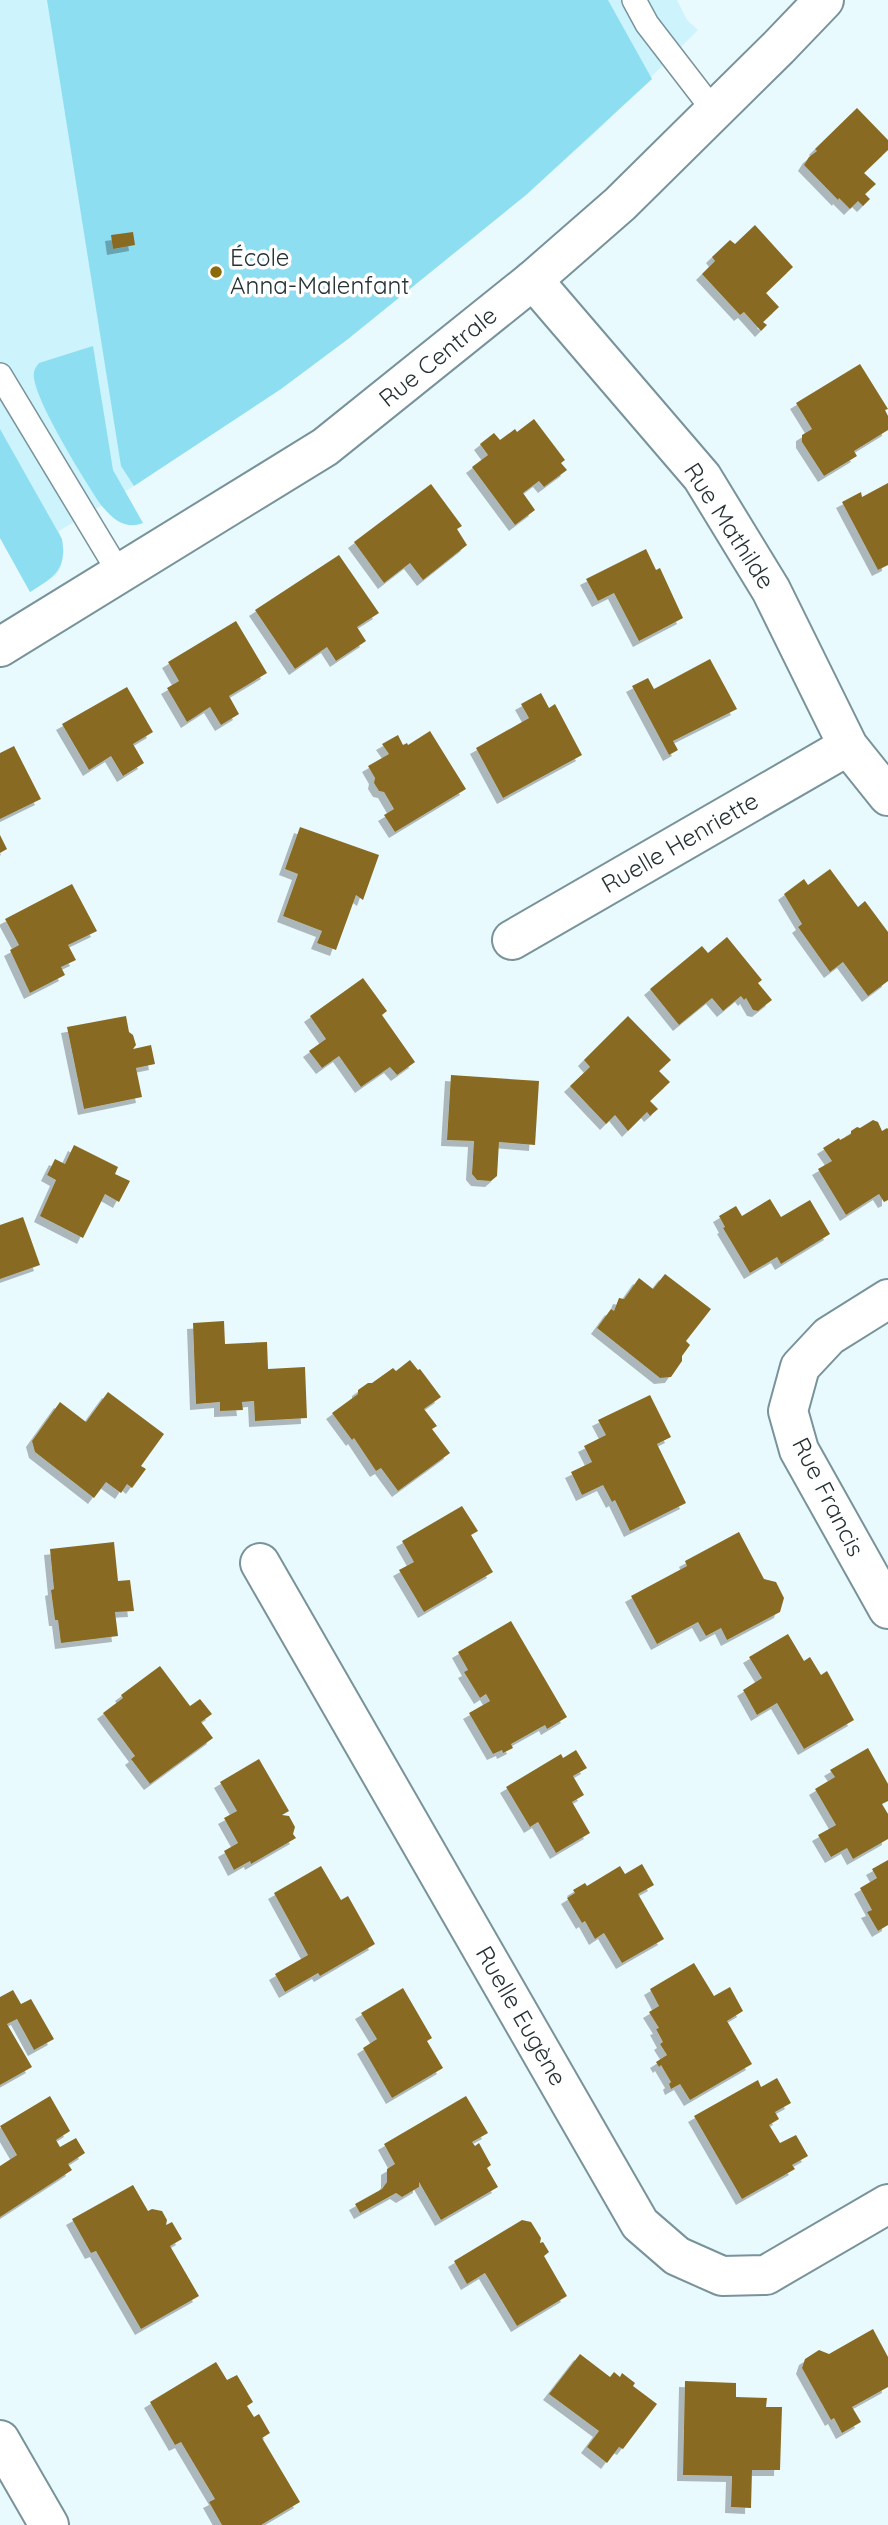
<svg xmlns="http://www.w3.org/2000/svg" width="888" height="2525" viewBox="0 0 888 2525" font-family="Quicksand,sans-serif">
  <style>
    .built { fill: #cdf3fd }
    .green { fill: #8edef2 }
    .building { fill: #886b22; filter: url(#shadow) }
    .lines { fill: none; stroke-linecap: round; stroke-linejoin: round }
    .service-casing { stroke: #78939a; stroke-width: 26 }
    .minor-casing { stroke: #78939a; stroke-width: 42 }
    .tertiary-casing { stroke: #78939a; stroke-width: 42 }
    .service { stroke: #fff; stroke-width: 23 }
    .minor { stroke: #fff; stroke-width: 38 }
    .tertiary { stroke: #fff; stroke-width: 38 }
    .poi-dot { fill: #8b6a0a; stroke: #fff; stroke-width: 2.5 }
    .labels { text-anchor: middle; stroke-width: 7; stroke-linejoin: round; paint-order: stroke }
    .poi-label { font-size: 24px; fill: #273235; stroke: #fff; text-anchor: start }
    .street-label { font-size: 24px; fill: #273235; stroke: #fff }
  </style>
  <defs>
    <filter id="shadow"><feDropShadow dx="-6" dy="6" stdDeviation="0" flood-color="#0004"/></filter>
  </defs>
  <rect width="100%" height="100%" fill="#e9faff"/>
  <!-- built -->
  <path class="built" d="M0 0H677L687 20 698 30 597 131 526 195 348 339 281 389 134 486 59 531 64 550 61 567 56 575 30 592 0 538Z"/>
  <!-- green -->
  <path class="green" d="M47 0H608L652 79 526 195 348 339 281 389 134 486 121 466Z
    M93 346 113 470 143 523C124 530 113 519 101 505 85 481 37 404 34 378 33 371 35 368 39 363Z
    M0 429 62 539C67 570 54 577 30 592L0 538Z"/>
  <!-- building -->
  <path class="building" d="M857 108 888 140V150L864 173 876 184 865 194 870 199 863 206 858 201 850 209 839 198 838 200 804 165 809 157 817 151 815 149Z
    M755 225 793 267 766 293 779 307 763 322 767 325 761 331 744 312 740 315 702 274 715 261 712 257 730 240 735 244Z
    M133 232 135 245 113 249 111 235Z
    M860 364 888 409 885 410 888 416V430L854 451 857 456 824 476 802 442V435L812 429 796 403Z
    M534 419 565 460 561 463 567 470 544 487 539 481 523 493 535 510 515 525 472 467 488 455 480 444 494 433 500 440 515 429 517 432Z
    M888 483V565L878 570 842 502 861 492 862 497Z
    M431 484 462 526 457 529 467 545 423 580 410 563 384 583 354 542Z
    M646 549 656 570 660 568 683 618 639 641 614 593 598 601 586 579Z
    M339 555 379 613 357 627 366 641 336 661 327 647 295 669 255 610Z
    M236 621 267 673 229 696 239 714 221 725 210 707 187 722 167 688 179 681 168 662Z
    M710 659 737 709 673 741 678 750 669 755 632 686 648 678 654 689Z
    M127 687 153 732 133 744 144 763 123 776 111 756 89 770 62 724Z
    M541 693 549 708 555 704 582 755 503 798 476 748 529 718 521 704Z
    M430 731 466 789 395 832 384 815 394 809 384 792 379 791 374 783 375 778 368 766 389 754 382 744 398 735 403 745 407 743 408 745Z
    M14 746 41 799 0 819V753Z
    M300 827 379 855 363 900 356 895 336 950 317 943 322 931 283 916 298 874 285 869Z
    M0 835 7 849 0 853Z
    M830 869 858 907 865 901 888 932V981L868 996 843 962 830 972 798 927 802 924 784 894 804 879 808 885Z
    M72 884 97 931 68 945 76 960 61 967 65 975 30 993 10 950 19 945 5 919Z
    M727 937 762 980 758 983 772 1000 758 1011 753 1010 746 998 744 1000 741 996 723 1011 712 998 679 1025 650 989 702 946 708 953Z
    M363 978 387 1011 382 1015 415 1062 397 1075 390 1067 361 1087 339 1056 322 1068 309 1051 326 1039 310 1016Z
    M126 1016 129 1032 133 1035 136 1045 133 1049 151 1045 155 1064 136 1068 142 1097 84 1109 67 1027Z
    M628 1016 671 1060 659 1071 670 1082 650 1101 658 1109 650 1116 647 1112 628 1131 615 1115 606 1124 570 1086 590 1067 584 1060Z
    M451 1075 539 1081 535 1145 499 1142 497 1176 491 1181 477 1180 472 1174 474 1141 447 1140Z
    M873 1120 878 1122 882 1131 887 1128 888 1129V1200L884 1202 879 1194 846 1215 818 1169 832 1161 823 1148 839 1138 840 1140 851 1134V1131L857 1127 860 1128Z
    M74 1145 118 1167 115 1174 130 1181 119 1202 105 1194 83 1238 40 1216 56 1180 47 1175 55 1159 65 1164Z
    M770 1199 781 1217 810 1200 830 1234 781 1264 777 1257 750 1273 723 1228 725 1227 719 1216 736 1206 742 1216Z
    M23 1217 40 1265 0 1279V1225Z
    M665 1274 711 1309 686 1341 690 1345 682 1356V1361L671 1377 660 1378 597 1328 611 1309 614 1311 619 1298 624 1299 639 1278 653 1289Z
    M224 1321 225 1344 267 1342 268 1369 305 1367 307 1418 255 1421 254 1401 242 1402 243 1410 220 1411V1402L196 1404 193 1323Z
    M410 1360 418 1370 420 1369 441 1397 424 1409 437 1426 432 1429 450 1453 398 1491 381 1468 376 1471 354 1438 352 1440 332 1413 358 1394V1390L368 1383H372L393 1368 396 1371Z
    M108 1392 164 1434 141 1466 146 1469 132 1488 127 1484 121 1493 106 1482 94 1498 35 1452 32 1441 60 1402 86 1422Z
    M650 1395 671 1437 657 1444 686 1503 630 1531 615 1500 612 1502 603 1485 582 1495 571 1472 592 1462 584 1446 606 1435 598 1420Z
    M462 1506 478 1531 471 1535 493 1572 424 1612 399 1570 414 1562 402 1541Z
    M739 1532 764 1579 776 1582 784 1598 780 1612 727 1640 721 1628 706 1636 698 1622 657 1644 631 1596 687 1566 685 1561Z
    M114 1542 118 1581 130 1580 134 1611 115 1612 118 1636 61 1643 58 1620H55L51 1590 54 1589 50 1549Z
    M511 1621 567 1717 547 1729 545 1725 511 1744 513 1748 503 1753 502 1750 493 1754 469 1713 490 1701 486 1694 480 1698 464 1672 468 1670 458 1652Z
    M788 1634 804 1661 810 1657 821 1675 827 1671 854 1720 804 1749 777 1703 757 1715 743 1690 762 1678 749 1657Z
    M160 1666 190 1706 200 1699 212 1714 201 1722 213 1738 150 1784 131 1759 135 1756 103 1713 123 1698 121 1695Z
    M868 1748 888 1784V1801L882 1804 888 1814V1839L853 1859 847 1848 831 1857 818 1835 836 1825 815 1789 835 1777 830 1770Z
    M576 1750 587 1768 573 1776 584 1795 572 1802 590 1833 556 1853 538 1822 530 1827 506 1787 561 1754 563 1758Z
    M259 1759 289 1811 282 1815 289 1816 295 1827 293 1834 296 1838 251 1864 250 1861 234 1870 224 1851 238 1843 224 1818 237 1811 220 1782Z
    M888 1860V1925L878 1931 867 1912 872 1910 860 1888 877 1878 872 1869Z
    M642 1864 654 1885 638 1894 664 1939 622 1963 604 1933 595 1939 585 1921 582 1923 567 1898 575 1893 573 1890 585 1883 587 1886 620 1866 625 1874Z
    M321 1866 341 1900 348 1896 375 1944 320 1976 318 1973 285 1992 275 1974 308 1955 274 1893Z
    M694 1963 714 1996 730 1987 743 2011 727 2021 752 2064 690 2100 680 2084 671 2089 669 2084 671 2082 661 2065 659 2067 656 2062 667 2055 660 2044 663 2042 656 2029 659 2028 649 2012 659 2006 650 1989Z
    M403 1988 432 2038 427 2041 443 2068 392 2098 363 2048 377 2039 361 2013Z
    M13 1990 21 2004 31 1999 54 2039 34 2050 17 2019 7 2024 32 2067 0 2085V1997Z
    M777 2078 791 2103 775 2112 779 2119 769 2125 780 2143 796 2135 808 2156 792 2165 795 2169 742 2199 694 2116 758 2080 761 2087Z
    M50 2096 70 2131 56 2140 60 2147 76 2138 85 2153 68 2164 72 2170 0 2217V2166L17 2155 0 2126Z
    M466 2096 488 2133 472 2142 475 2146 479 2143 491 2165 487 2168 498 2187 441 2220 419 2182V2187L402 2197 396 2193 360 2213 355 2204 382 2189 387 2182V2169L395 2164 384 2144Z
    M133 2185 148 2211 152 2209 162 2211 167 2220 166 2225 172 2222 182 2239 170 2246 199 2296 141 2329 96 2251 91 2253 72 2219Z
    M522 2220 531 2222 541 2238 540 2243 543 2242 549 2252 544 2256 567 2296 517 2326 485 2273 467 2284 454 2261Z
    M873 2329 888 2357V2387L852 2407 861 2422 842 2433 834 2418 831 2420 802 2368 805 2359 819 2350 829 2354Z
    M580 2354 610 2377 614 2372 620 2377 622 2373 635 2383 633 2386 657 2404 623 2449 619 2447 607 2463 587 2447 599 2431 549 2394Z
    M216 2362 227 2380 237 2375 253 2402 247 2406 254 2417 259 2414 270 2433 262 2438 300 2502 261 2525H222L209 2502 215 2499 181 2442 175 2445 150 2402Z
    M685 2381 736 2383V2397L767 2398 766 2407H782L780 2470H752L751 2508 731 2507 732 2476 683 2475Z"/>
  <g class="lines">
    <defs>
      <path id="service" d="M634 0 647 24 714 111
        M0 375 120 574"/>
      <path id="minor" d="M533 280 702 477 771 590 848 746 888 796
        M512 940 848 746
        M888 1299 829 1336 800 1367 788 1411 799 1450 888 1609
        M260 1563 640 2224 677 2256 722 2276 766 2275 888 2204"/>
      <path id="tertiary" d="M0 647 325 447 533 280 620 204 778 48 824 0
        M0 2440 49 2525"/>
    </defs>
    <!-- service casing -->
    <use href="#service" class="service-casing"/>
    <!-- minor casing -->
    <use href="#minor" class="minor-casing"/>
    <!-- tertiary casing -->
    <use href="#tertiary" class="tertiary-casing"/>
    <!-- service -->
    <use href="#service" class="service"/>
    <!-- minor -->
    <use href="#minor" class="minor"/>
    <!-- tertiary -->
    <use href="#tertiary" class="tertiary"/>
  </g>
  <!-- markers -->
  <circle class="poi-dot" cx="216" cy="272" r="7"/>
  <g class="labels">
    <!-- poi labels -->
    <g class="poi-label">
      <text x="230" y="266">École<tspan x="230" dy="28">Anna-Malenfant</tspan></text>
    </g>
    <!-- street labels -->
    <g class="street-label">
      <text transform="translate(438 357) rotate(-39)" y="8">Rue Centrale</text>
      <text transform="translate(729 526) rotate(57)" y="8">Rue Mathilde</text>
      <text transform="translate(680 843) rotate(-30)" y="8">Ruelle Henriette</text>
      <text transform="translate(828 1497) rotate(63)" y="8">Rue Francis</text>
      <text transform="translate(521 2016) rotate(60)" y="8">Ruelle Eugène</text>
    </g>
  </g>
</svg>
